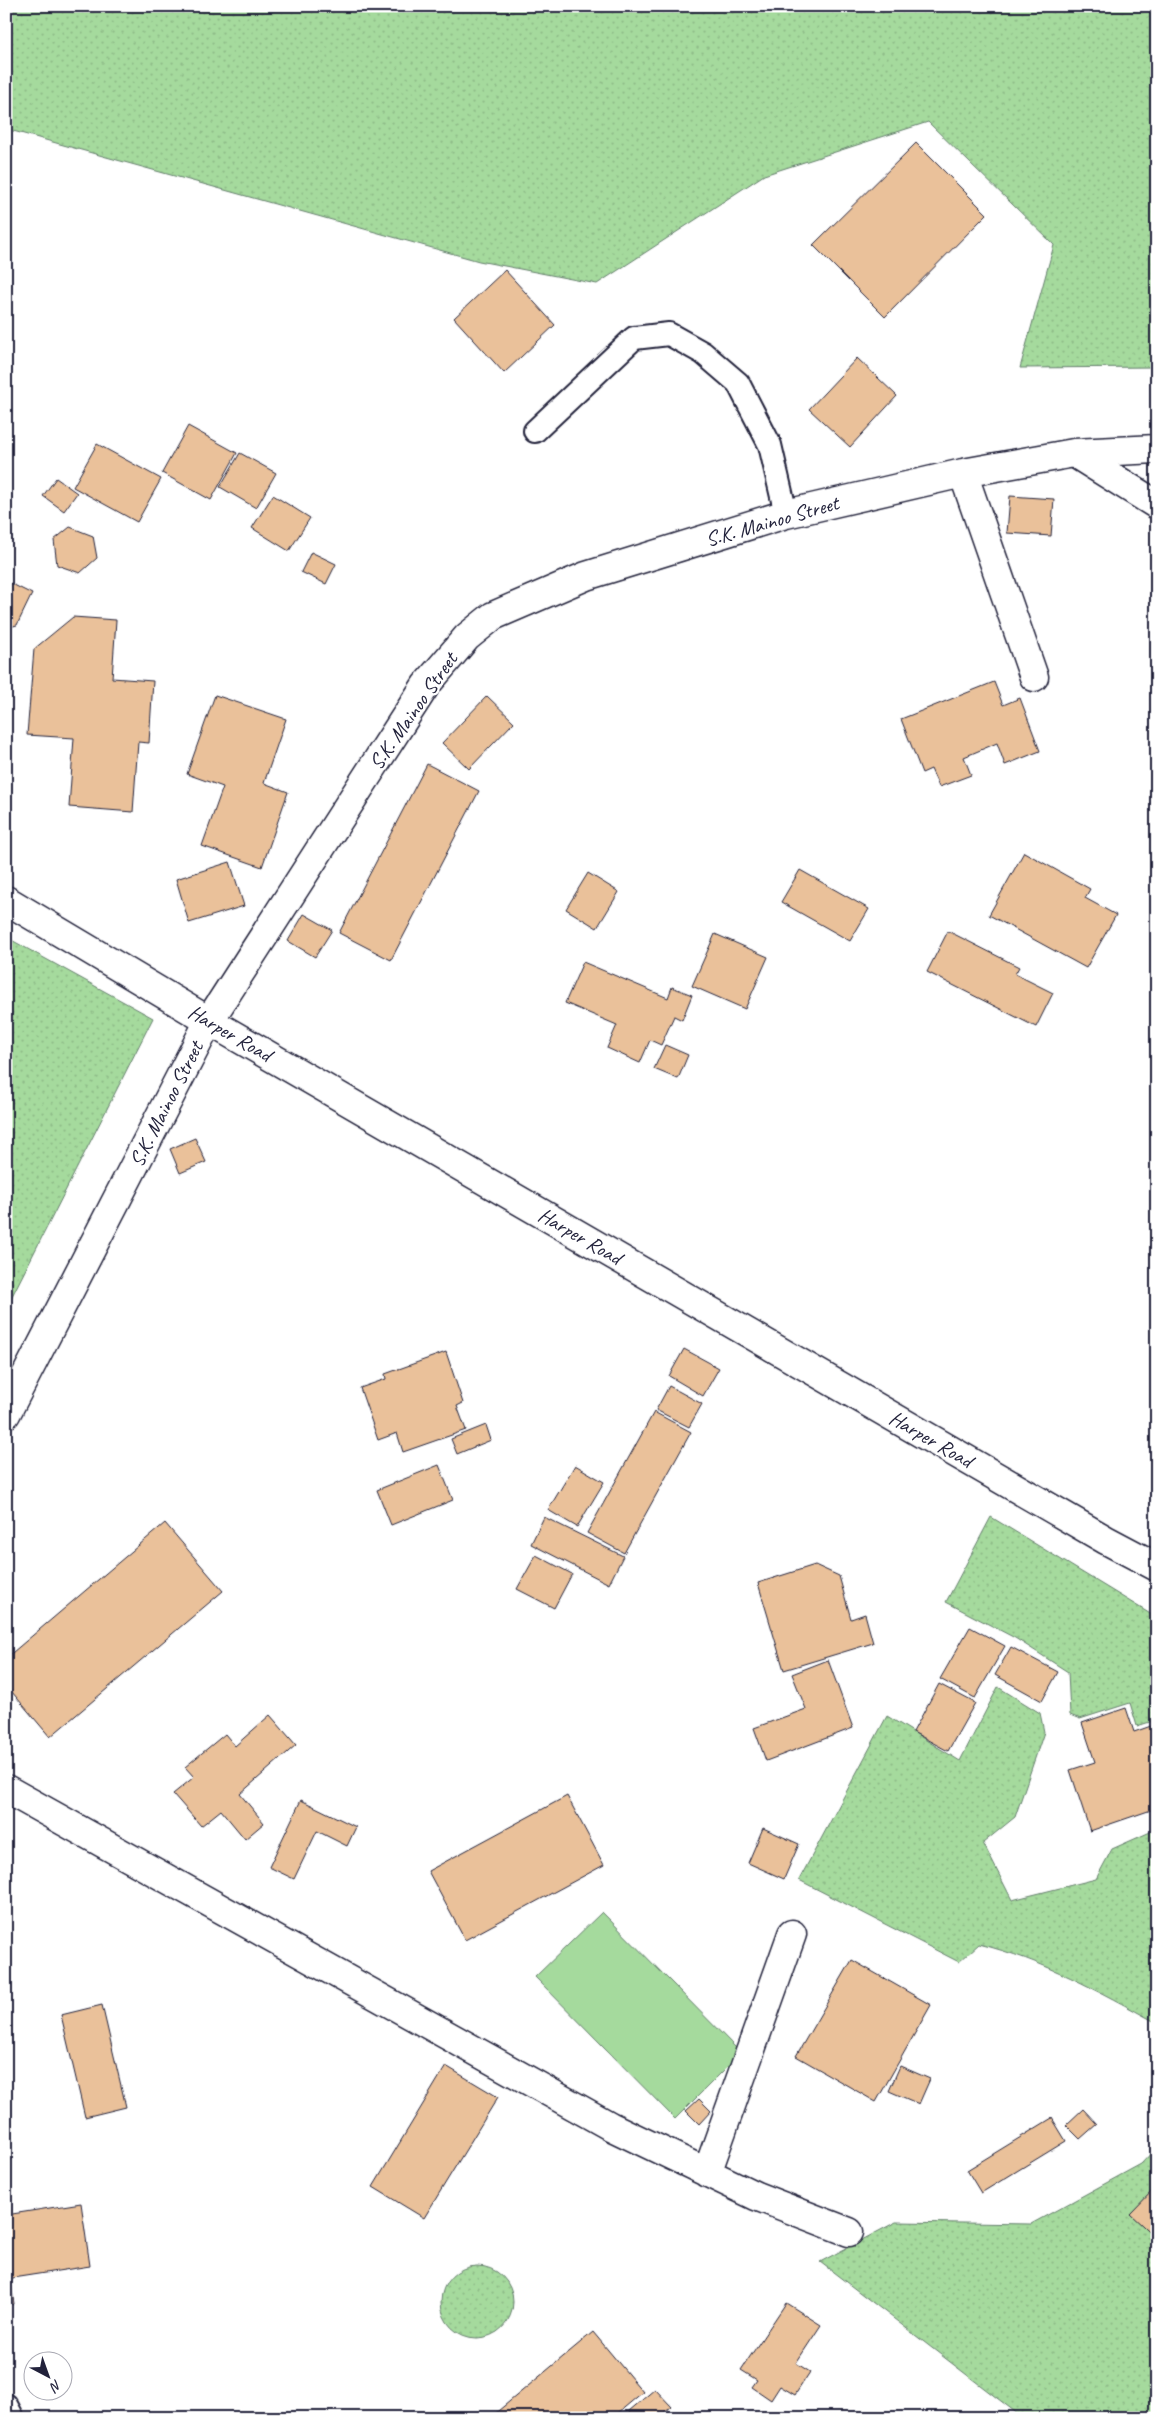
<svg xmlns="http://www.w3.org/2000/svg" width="1163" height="2424" viewBox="0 0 1163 2424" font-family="Caveat,sans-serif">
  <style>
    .grass { fill: url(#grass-dots); stroke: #647e6c }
    .green { fill: #a5da9d; stroke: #647e6c }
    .building { fill: #eac19a; stroke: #22223b }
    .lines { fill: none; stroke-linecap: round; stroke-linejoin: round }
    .service-casing { stroke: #22223b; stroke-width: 26 }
    .minor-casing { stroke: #22223b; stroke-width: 31 }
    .secondary-casing { stroke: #22223b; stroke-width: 31 }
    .service { stroke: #fff; stroke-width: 22 }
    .minor { stroke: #fff; stroke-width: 28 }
    .secondary { stroke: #fff; stroke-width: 28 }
    .labels { text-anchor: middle; stroke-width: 4.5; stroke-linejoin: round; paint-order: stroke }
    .street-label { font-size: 21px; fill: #22223b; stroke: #fff }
  </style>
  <defs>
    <pattern id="grass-dots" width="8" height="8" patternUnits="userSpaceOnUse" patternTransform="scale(1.25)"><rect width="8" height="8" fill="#a5da9d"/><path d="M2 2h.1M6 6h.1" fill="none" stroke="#8ebb88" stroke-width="1.8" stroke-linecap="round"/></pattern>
  </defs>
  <rect width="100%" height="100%" fill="#fff"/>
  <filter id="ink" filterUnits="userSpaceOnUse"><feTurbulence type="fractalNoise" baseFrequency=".02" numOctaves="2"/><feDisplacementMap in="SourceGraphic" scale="10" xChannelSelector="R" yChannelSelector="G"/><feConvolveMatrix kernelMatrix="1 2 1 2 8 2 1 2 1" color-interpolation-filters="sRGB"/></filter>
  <g filter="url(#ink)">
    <!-- grass -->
    <path class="grass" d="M6 6H1157V367L1020 368 1054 245 928 122 764 175 597 284 479 261 6 129Z
      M6 937 153 1018 6 1308Z
      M991 1517 1157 1618V1734L1153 1721 1137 1726 1130 1703 1080 1719 1070 1715 1068 1672 1015 1638 946 1602Z
      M998 1687 1040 1713 1044 1732 1015 1817 983 1843 1012 1900 1096 1879 1112 1849 1157 1829V2023C1099 1991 1043 1960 979 1944L959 1962 799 1880 887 1716 960 1761Z
      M1157 2147V2418H1023L820 2262 896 2222 1031 2224 1141 2164Z
      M441 2302a36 36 0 1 1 72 0a36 36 0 1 1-72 0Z"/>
    <!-- green -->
    <path class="green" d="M602 1912 741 2053 675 2119 535 1977Z"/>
    <!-- building -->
    <path class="building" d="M916 143 987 214 885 317 813 245Z
      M505 270 555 325 504 373 454 318Z
      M857 358 897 396 850 447 809 409Z
      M188 426 237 453 211 500 162 473Z
      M97 444 161 479 137 522 73 487Z
      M240 453 276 473 256 508 220 487Z
      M56 478 77 493 64 511 43 496Z
      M273 495 310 518 289 551 252 528Z
      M1010 496 1054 499 1051 536 1007 533Z
      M70 527 93 536 97 558 80 573 57 565 54 540Z
      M311 552 336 564 326 584 301 572Z
      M6 581 32 594 17 625 6 628Z
      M73 617 116 620 112 678 153 681 149 743 138 742 133 812 69 807 74 738 27 735 34 649Z
      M994 682 1003 705 1020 698 1040 751 1005 765 997 743 964 757 971 775 939 787 931 769 922 773 901 719Z
      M215 695 286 719 264 783 288 792 262 867 202 846 223 787 187 774Z
      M487 696 514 722 469 769 442 743Z
      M427 764 479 791 391 960 339 933Z
      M1024 852 1090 889 1085 898 1116 915 1086 968 989 915Z
      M230 862 244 906 189 923 176 879Z
      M800 870 869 909 850 941 781 902Z
      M588 873 619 892 597 928 566 909Z
      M304 914 332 930 315 957 288 941Z
      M948 931 1019 967 1015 974 1053 993 1036 1027 927 972Z
      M715 934 768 957 745 1009 692 986Z
      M583 962 668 998 672 987 692 995 682 1020 674 1016 661 1045 650 1040 640 1063 607 1048 617 1025 565 1003Z
      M665 1045 688 1055 678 1079 654 1069Z
      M195 1138 206 1162 180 1173 170 1149Z
      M684 1349 719 1368 703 1396 669 1376Z
      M446 1352 463 1403 457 1406 466 1430 403 1452 397 1433 378 1440 360 1388 386 1379 385 1374Z
      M669 1386 702 1404 689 1427 656 1410Z
      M654 1412 691 1432 624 1553 587 1533Z
      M486 1425 491 1440 457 1454 451 1439Z
      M439 1465 453 1500 391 1525 377 1490Z
      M575 1465 604 1482 577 1527 548 1510Z
      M544 1517 623 1556 609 1584 531 1544Z
      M165 1523 223 1591 50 1737 6 1685V1658Z
      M536 1555 572 1574 554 1608 517 1589Z
      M815 1565 839 1576 851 1619 865 1614 873 1643 784 1670 758 1583Z
      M970 1627 1005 1646 975 1698 940 1679Z
      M1011 1647 1058 1672 1042 1701 995 1675Z
      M828 1660 853 1728 766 1761 754 1728 806 1709 792 1674Z
      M939 1684 975 1703 948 1751 913 1732Z
      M1126 1708 1134 1732 1151 1726 1157 1741V1808L1090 1831 1070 1770 1095 1762 1082 1723Z
      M270 1715 296 1745 240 1794 264 1823 245 1839 221 1810 201 1826 173 1794 194 1777 185 1767 225 1734 235 1746Z
      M567 1796 604 1865 465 1940 428 1871Z
      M301 1800 356 1827 347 1846 317 1831 294 1879 269 1867Z
      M763 1828 799 1844 784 1879 748 1863Z
      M852 1960 931 2005 876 2102 796 2056Z
      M102 2005 126 2107 85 2117 61 2015Z
      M446 2066 498 2097 424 2218 373 2187Z
      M900 2066 930 2079 919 2104 889 2091Z
      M699 2099 711 2111 699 2124 686 2111Z
      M1083 2109 1097 2124 1080 2139 1066 2125Z
      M1052 2118 1066 2141 981 2193 967 2170Z
      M1157 2186V2239L1130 2214Z
      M81 2203 90 2266 6 2279V2215Z
      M6 2283H11L14 2304 6 2305Z
      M786 2303 821 2325 796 2363 810 2372 795 2395 780 2386 771 2400 752 2387 757 2380 741 2370Z
      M593 2332 643 2392 612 2418H494L492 2416Z
      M655 2389 671 2406 658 2418H635L629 2411Z"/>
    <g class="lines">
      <defs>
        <path id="service" d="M535 431 634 338 669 334 703 353 738 383 770 445 786 514
          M6 2405 13 2418"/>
        <path id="minor" d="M1074 453 1157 505
          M963 473 1034 677
          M6 1414 209 1021 426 685 467 637 493 616 586 576 786 514 963 473 1074 453 1157 449
          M6 1789 610 2126 756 2196 849 2232
          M707 2173 792 1934"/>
        <path id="secondary" d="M6 900 209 1021 1106 1540 1157 1567"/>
      </defs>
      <!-- service casing -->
      <use href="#service" class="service-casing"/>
      <!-- minor casing -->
      <use href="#minor" class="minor-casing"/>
      <!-- secondary casing -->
      <use href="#secondary" class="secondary-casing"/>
      <!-- service -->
      <use href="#service" class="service"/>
      <!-- minor -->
      <use href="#minor" class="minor"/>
      <!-- secondary -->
      <use href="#secondary" class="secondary"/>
    </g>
  </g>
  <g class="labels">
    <!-- street labels -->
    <g class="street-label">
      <text transform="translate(772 521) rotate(-16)" y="7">S.K. Mainoo Street</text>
      <text transform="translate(413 711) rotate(-55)" y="7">S.K. Mainoo Street</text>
      <text transform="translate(230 1033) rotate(30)" y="7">Harper Road</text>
      <text transform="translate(166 1104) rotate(-63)" y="7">S.K. Mainoo Street</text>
      <text transform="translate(580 1236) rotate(30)" y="7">Harper Road</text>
      <text transform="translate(931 1439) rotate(30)" y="7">Harper Road</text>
    </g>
  </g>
  <!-- margin -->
  <rect width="1163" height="2424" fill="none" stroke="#fff" stroke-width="25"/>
  <rect x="12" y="12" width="1138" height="2399" fill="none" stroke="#22223b" stroke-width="2" filter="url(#ink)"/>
  <!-- north arrow -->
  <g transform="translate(48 2376) rotate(139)"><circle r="24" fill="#ffffff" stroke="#a7a7b1"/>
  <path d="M0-4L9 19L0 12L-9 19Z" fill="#22223b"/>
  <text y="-8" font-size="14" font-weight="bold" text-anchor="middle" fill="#22223b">N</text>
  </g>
</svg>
